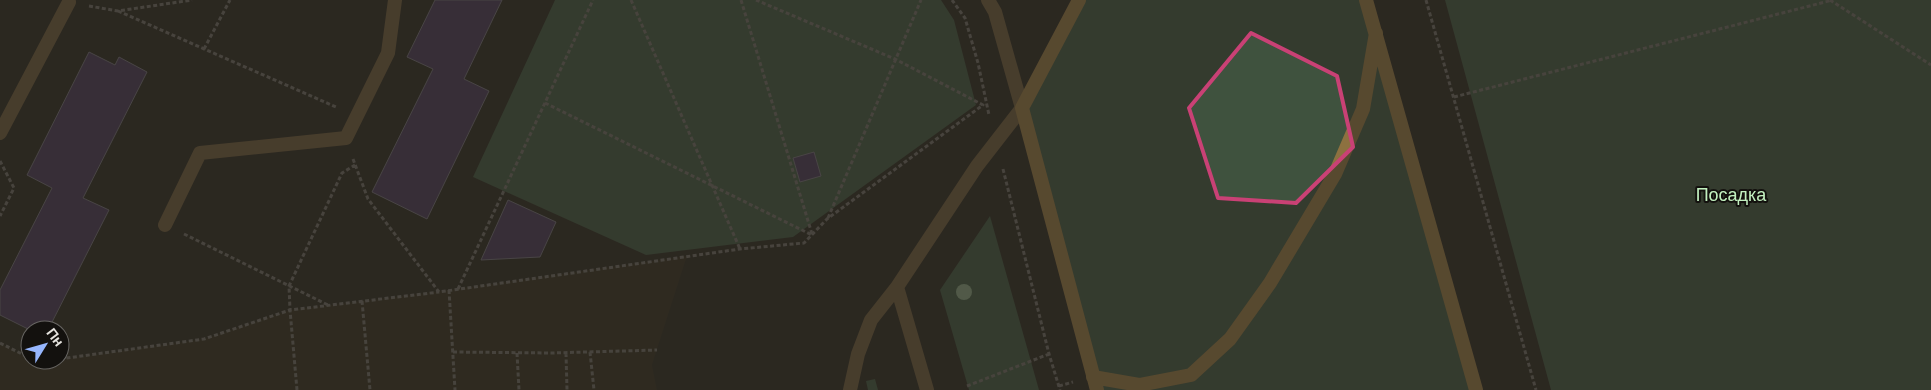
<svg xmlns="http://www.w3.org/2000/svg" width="1931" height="390" viewBox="0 0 1931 390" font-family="Helvetica,sans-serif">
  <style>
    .built { fill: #332e21 }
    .green { fill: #3f523e }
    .building { fill: #463753; stroke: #6b6770 }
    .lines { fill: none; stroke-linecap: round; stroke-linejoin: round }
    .path { stroke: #68655f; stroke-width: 3; stroke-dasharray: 4 2.5; stroke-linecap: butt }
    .service { stroke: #69573a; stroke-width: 14 }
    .minor { stroke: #69573a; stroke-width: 14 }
    .tertiary { stroke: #69573a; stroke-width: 14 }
    .secondary { stroke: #8d7140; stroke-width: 14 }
    .tree { fill: #7e9678 }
    .marked { fill: none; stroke: #c94175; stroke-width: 4; stroke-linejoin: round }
    .labels { text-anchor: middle; stroke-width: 4; stroke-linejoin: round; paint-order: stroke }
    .park-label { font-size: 18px; fill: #c2f0bf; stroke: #13110e }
  </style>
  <rect width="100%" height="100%" fill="#2b2821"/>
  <!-- built -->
  <path class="built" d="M687 256 652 365 657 390H0V343L30 360 37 362 60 360 204 339 290 310 449 290Z"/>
  <!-- green -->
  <path class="green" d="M555 0H941L954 20 976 105 793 237 646 255 473 177Z
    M1079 0H1366L1476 390H1097L1022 108Z
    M1445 0H1931V390H1551Z
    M990 216 1039 390H969L940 290Z
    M875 379 878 390H868L866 381Z"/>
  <!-- building -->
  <path class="building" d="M435 0H502L464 79 489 91 427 219 372 192 433 69 407 57Z
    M89 52 115 65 119 57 147 72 83 198 109 210 48 330H30L0 315V290L52 188 27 175Z
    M814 152 821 176 800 182 793 158Z
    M508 200 556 222 540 257 481 260Z"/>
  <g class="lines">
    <!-- path -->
    <path class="path" d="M631 0 740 249
      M741 0 812 234
      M952 0 965 18 978 63 989 115
      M1426 0 1536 390
      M1830 0 1931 65
      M89 6 118 11 192 0
      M118 11 336 107
      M204 49 230 0
      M1454 97 1833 0
      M545 103 812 235
      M353 159 368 199 439 292 740 249 804 243 827 219 983 105 895 59 756 0
      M0 161 14 188 0 216
      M1003 169 1049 354 1060 390
      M828 218 921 0
      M184 234 328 305
      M458 289 593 0
      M449 290 455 390
      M362 301 370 390
      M0 343 30 358
      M453 352 552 353 657 350
      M590 352 594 390
      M517 353 519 390
      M566 353 567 390
      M60 359 204 339 290 310 289 286 342 173 355 165
      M33 360 37 362 51 360
      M967 386 1049 354
      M1059 386 1073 382
      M297 390 290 310 439 292"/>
    <!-- service -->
    <path class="service" d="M0 133 69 2
      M165 225 200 153 346 138 388 53 395 0"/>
    <!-- minor -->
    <path class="minor" d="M850 390 858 354 871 320 897 287
      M927 390 897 287 977 166 1022 108"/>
    <!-- tertiary -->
    <path class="tertiary" d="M988 0 995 12 1022 108"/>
    <!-- secondary -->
    <path class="secondary" d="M1079 0 1022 108 1097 390
      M1366 0 1476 390
      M1093 377 1139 385 1191 375 1230 339 1270 283 1335 174 1363 109 1376 33"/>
  </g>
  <!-- trees -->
  <circle class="tree" cx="964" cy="292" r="8"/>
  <!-- marked area -->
  <path d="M0 0H1931V390H0ZM1251 33 1337 76 1353 147 1296 203 1218 198 1189 108Z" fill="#2b2821" fill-opacity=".55" fill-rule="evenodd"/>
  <path class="marked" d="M1251 33 1337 76 1353 147 1296 203 1218 198 1189 108Z"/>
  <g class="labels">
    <!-- park labels -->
    <g class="park-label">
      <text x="1731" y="201">Посадка</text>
    </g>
  </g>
  <!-- north arrow -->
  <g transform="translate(45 345) rotate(53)"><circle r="24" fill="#13110e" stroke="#676562"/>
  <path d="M0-4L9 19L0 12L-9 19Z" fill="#96b6fd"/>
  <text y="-8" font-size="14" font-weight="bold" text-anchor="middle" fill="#e6e4df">Пн</text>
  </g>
</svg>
